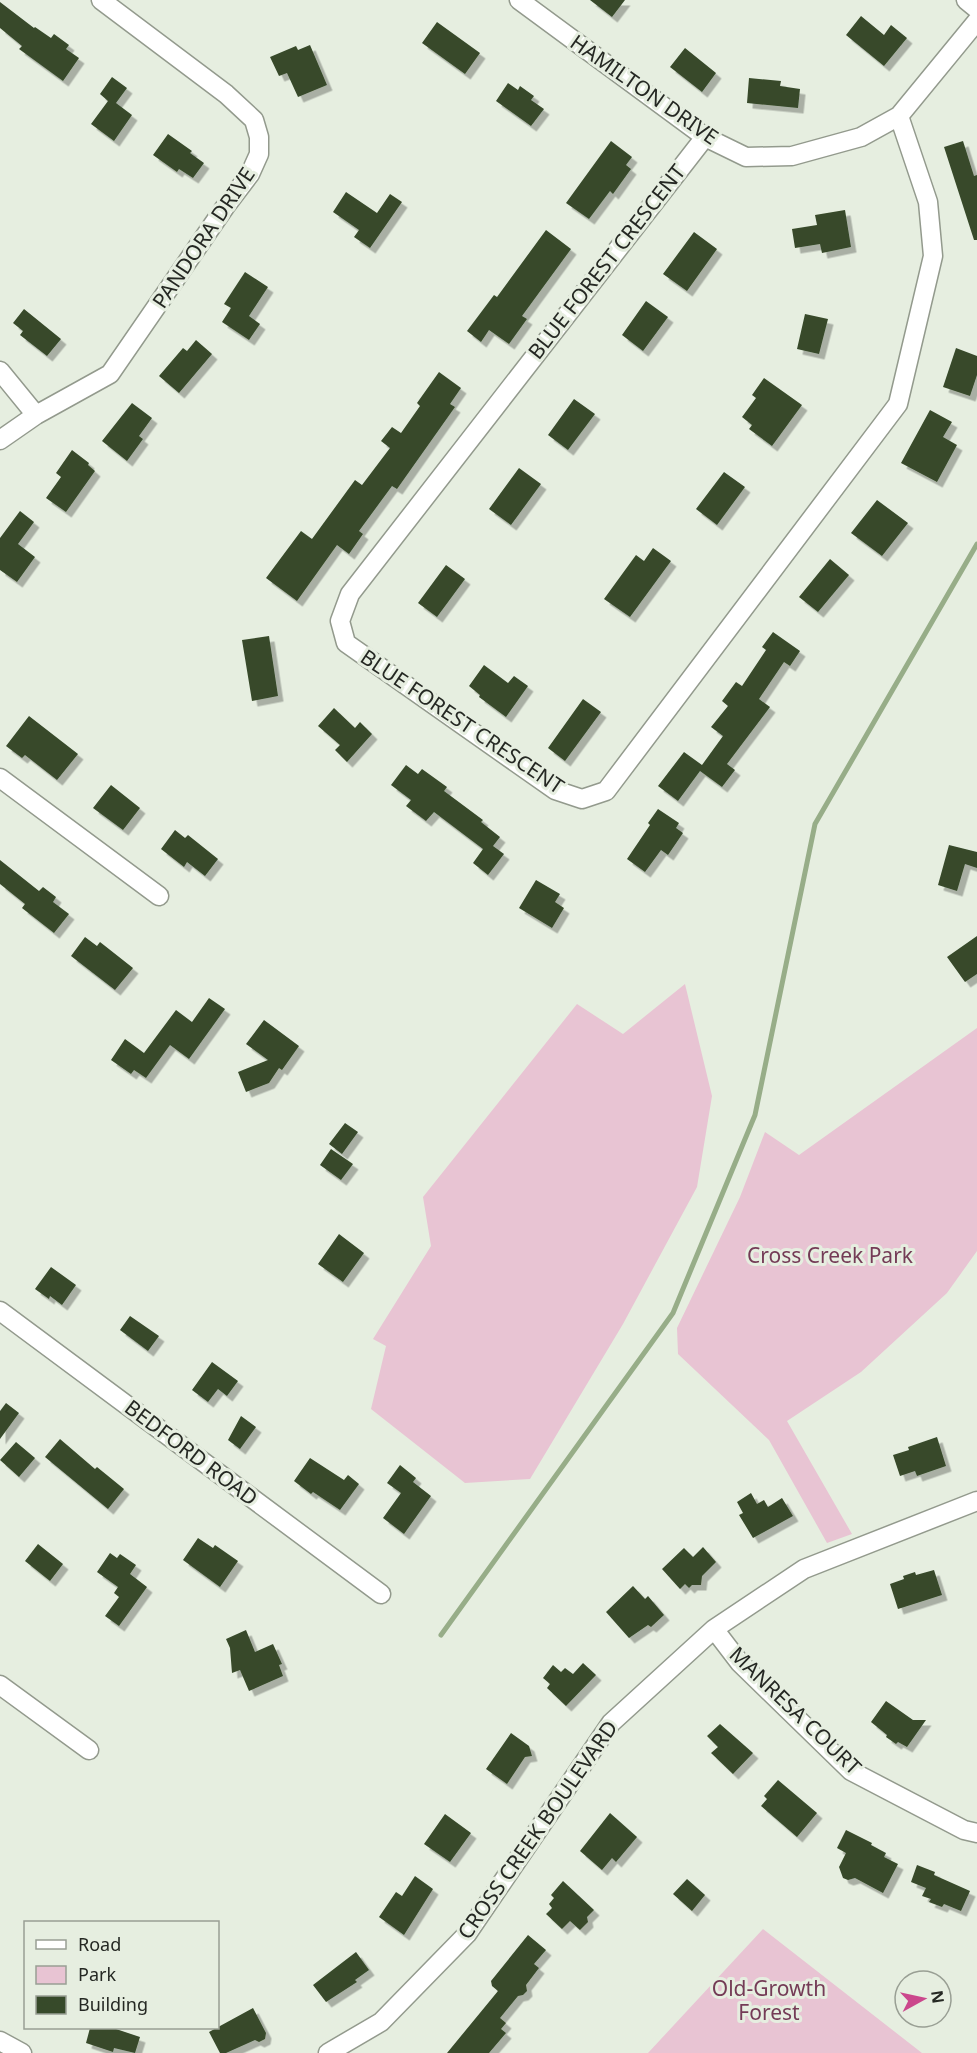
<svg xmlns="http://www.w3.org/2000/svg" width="977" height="2053" viewBox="0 0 977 2053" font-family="'Noto Sans',sans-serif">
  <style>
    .green { fill: #e8c4d3 }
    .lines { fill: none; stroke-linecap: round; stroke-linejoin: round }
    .stream { stroke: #97ad88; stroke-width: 5 }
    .building { fill: #374a2a; filter: url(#shadow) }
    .minor-casing { stroke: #939a8d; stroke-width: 21 }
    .minor { stroke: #fff; stroke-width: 18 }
    .labels { text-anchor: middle; stroke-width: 6; stroke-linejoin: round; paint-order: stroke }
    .street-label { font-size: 21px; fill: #252823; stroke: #e6eee0 }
    .park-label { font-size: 21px; fill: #743b56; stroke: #e6eee0 }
  </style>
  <defs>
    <filter id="shadow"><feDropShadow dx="5.5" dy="5.5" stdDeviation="0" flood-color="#0004"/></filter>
  </defs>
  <rect width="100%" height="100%" fill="#e6eee0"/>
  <!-- green -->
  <path class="green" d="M685 984 712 1096 697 1187 623 1324 530 1479 465 1483 371 1409 386 1346 373 1339 431 1246 423 1197 577 1004 623 1034Z
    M977 1028V1251L947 1293 861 1372 787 1421 852 1534 827 1543 769 1440 678 1354 677 1328 740 1197 765 1132 799 1155Z
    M763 1929 922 2053H648Z"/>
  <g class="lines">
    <!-- stream -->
    <path class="stream" d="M441 1635 673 1313 755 1115 815 824 977 544"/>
  </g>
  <!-- building -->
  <path class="building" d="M590 0H625L612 17Z
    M0 2 34 28 35 27 51 38 54 34 69 45 66 49 79 58 63 81 19 49 22 46 0 28Z
    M861 16 884 35 891 25 907 38 884 66 846 35Z
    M437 22 480 53 465 74 422 43Z
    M310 45 327 85 298 97 287 73 279 76 270 57 296 46 298 50Z
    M685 48 716 73 702 92 670 67Z
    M112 77 127 88 116 103 132 115 114 141 91 124 108 101 100 94Z
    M749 78 781 81 780 86 800 89 798 108 747 103Z
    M508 83 518 90 520 86 534 96 531 100 544 109 531 126 496 101Z
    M168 134 192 151 190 153 204 163 193 178 179 169 177 172 153 155Z
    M611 141 632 157 626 165 631 169 613 194 610 191 589 219 566 203Z
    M963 141 974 176 977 175V240H974L944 147Z
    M346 192 377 213 390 194 402 202 370 248 354 237 359 230 333 212Z
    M845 210 851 247 822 253 820 244 795 248 792 229 817 225 815 215Z
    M546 230 571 249 522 316 527 319 509 344 489 330 481 342 467 331 494 295 497 297Z
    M694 232 717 249 687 291 663 274Z
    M245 272 268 287 249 316 260 324 249 340 222 322 231 308 224 304Z
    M646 301 668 317 643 351 622 335Z
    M24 309 61 339 47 356 20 335 23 331 13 323Z
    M805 314 828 319 819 354 797 349Z
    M196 340 212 354 179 393 159 376 183 348 187 351Z
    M956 348 977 356V375L970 396 943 387Z
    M439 372 461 388 450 404 455 407 397 489 392 486 359 531 363 534 349 554 337 545 297 601 266 578 301 531 312 539 355 480 362 485 390 448 381 441 392 427 401 433 420 406 417 403Z
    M764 378 802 405 772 446 749 429 752 425 742 417 756 398 752 395Z
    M574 399 595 414 568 450 548 435Z
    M132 403 152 418 139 436 143 439 127 461 102 441Z
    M930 410 952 422 943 437 957 445 937 482 901 463Z
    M72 450 89 463 88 465 95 471 66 512 46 498 61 477 56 473Z
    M519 468 541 484 511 525 489 509Z
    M724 472 745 487 717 525 696 509Z
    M877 500 908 523 882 556 851 533Z
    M20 511 34 522 18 544 35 557 17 582 0 570V538Z
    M653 548 671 561 630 617 604 599 636 555 644 561Z
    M830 559 849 575 818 612 799 597Z
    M446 565 465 579 437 617 418 603Z
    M773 632 800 651 790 666 784 662 759 699 770 707 727 764 735 770 722 787 700 771 678 801 658 786 684 752 702 765 723 736 711 727 728 706 722 701 736 682 742 686 766 650 762 647Z
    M269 636 278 696 252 701 242 640Z
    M484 665 508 683 514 676 528 686 506 717 479 697 480 695 469 686Z
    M583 699 601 712 565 761 548 748Z
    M334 708 355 728 360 722 372 734 347 762 335 750 340 745 318 726Z
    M29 716 78 754 57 780 25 755 22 758 6 746Z
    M406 765 418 774 422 769 447 787 444 791 483 820 481 822 500 837 493 846 504 854 488 875 473 863 483 849 434 812 426 821 406 806 411 800 391 785Z
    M111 785 140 808 123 830 93 808Z
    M658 809 679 823 676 828 683 833 668 855 661 850 645 872 627 859 650 825 648 823Z
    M175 830 185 838 188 835 218 859 205 876 187 862 184 867 161 849Z
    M949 845 977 852V868L965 864 957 891 938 885Z
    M0 860 39 891 43 887 56 897 53 902 69 914 54 933 22 908 25 904 0 884Z
    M536 880 560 894 555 902 564 908 552 928 519 908Z
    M977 936V974L965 982 947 957Z
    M85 937 97 946 100 942 133 968 115 990 71 956Z
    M209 998 225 1009 189 1059 170 1045 146 1078 134 1070 131 1074 111 1060 125 1039 144 1053 176 1010 192 1022Z
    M264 1020 299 1046 282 1070 279 1068 269 1083 246 1092 238 1072 268 1060 246 1044Z
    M345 1123 358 1132 342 1154 329 1144Z
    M331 1149 353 1164 341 1180 320 1165Z
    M339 1234 364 1253 343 1282 318 1264Z
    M51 1267 76 1285 62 1305 50 1296 49 1299 35 1289Z
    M130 1316 159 1336 148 1351 120 1330Z
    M212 1362 238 1381 227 1396 218 1389 208 1402 192 1390Z
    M6 1403 19 1413 0 1439V1411Z
    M241 1416 256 1427 240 1449 228 1440Z
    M937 1437 946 1466 917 1476 915 1471 900 1476 893 1455 909 1450 908 1447Z
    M60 1439 95 1469 97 1467 124 1489 108 1509 45 1457Z
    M16 1442 35 1458 19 1477 0 1460Z
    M310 1458 344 1480 348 1475 359 1484 340 1510 313 1492 311 1494 294 1481Z
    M400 1465 416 1478 413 1482 431 1496 404 1534 383 1518 401 1493 387 1483Z
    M751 1493 757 1504 764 1500 768 1507 782 1498 793 1516 753 1538 739 1515 743 1513 737 1502Z
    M198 1538 213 1548 215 1545 238 1561 220 1587 183 1560Z
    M38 1544 63 1564 50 1581 25 1561Z
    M703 1547 716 1562 702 1576 701 1585H692L689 1588 685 1584 680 1589 662 1569 684 1548 693 1557Z
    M110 1553 117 1558 120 1554 136 1565 130 1574 147 1587 119 1626 105 1616 119 1597 114 1593 118 1587 97 1572Z
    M934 1570 942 1595 898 1609 890 1584 904 1579 903 1576 915 1572 916 1575Z
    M633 1586 645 1599 648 1596 664 1615 651 1627 648 1625 629 1638 606 1612Z
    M246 1630 255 1652 273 1644 282 1664 279 1665 283 1676 249 1691 240 1670 232 1673 230 1648 226 1639Z
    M583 1663 596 1675 566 1706 547 1688 550 1684 543 1678 553 1665 561 1672 565 1668 573 1674Z
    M886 1701 913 1720H926L907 1747 898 1742 896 1744 886 1737 887 1735 871 1722Z
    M720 1724 753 1753 733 1774 711 1753 718 1747 707 1736Z
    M511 1733 529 1746 532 1756 525 1757 507 1784 486 1769Z
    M778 1780 817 1813 797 1837 761 1806 767 1799 764 1796Z
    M610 1813 637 1837 616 1862 612 1858 602 1870 580 1851Z
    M445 1814 471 1833 450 1862 424 1844Z
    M846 1830 872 1843 871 1845 886 1853 884 1857 898 1864 883 1893 855 1878 848 1880 843 1878 839 1867 846 1853 837 1848Z
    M917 1865 935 1872 934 1875 970 1891 961 1911 944 1904 942 1907 929 1902 931 1899 922 1896 926 1888 911 1882Z
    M415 1876 433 1889 404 1935 379 1917 396 1892 402 1896Z
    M687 1879 705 1895 692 1911 673 1894Z
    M563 1881 594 1910 587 1917 588 1922 580 1930 570 1921 562 1929 546 1914 552 1908 549 1904 554 1898 551 1895Z
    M528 1935 546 1950 534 1964 539 1968 526 1985 527 1991 523 1995 518 1996 500 2018 506 2023 501 2029 506 2033 489 2053H447L498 1991 492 1986 491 1981Z
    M356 1952 369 1970 355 1980 357 1982 326 2002 313 1985Z
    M253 2008 266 2033 265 2039 259 2042 255 2040 226 2053H220L209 2032Z
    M90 2028H113L140 2037 135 2053 114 2048 113 2052 86 2043Z"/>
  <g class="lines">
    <defs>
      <path id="minor" d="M519 0 705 137 746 157 792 156 861 137 899 116 977 21
        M966 0 977 9
        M705 137 350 594 340 621 346 643 555 790 582 799 606 791 898 404 933 256 928 202 899 116
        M0 371 36 415
        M0 440 36 415 110 374 225 207 250 174 259 154V137L254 120 226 94 101 0
        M0 778 159 896
        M0 1311 381 1594
        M714 1629 740 1663 851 1771 964 1830 977 1833
        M0 1685 89 1750
        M0 2041 22 2053
        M328 2053 381 2022 467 1934 611 1723 714 1629 804 1569 977 1501"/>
    </defs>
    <!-- minor casing -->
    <use href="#minor" class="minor-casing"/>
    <!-- minor -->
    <use href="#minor" class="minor"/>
  </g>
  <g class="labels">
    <!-- street labels -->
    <g class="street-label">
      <text transform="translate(644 90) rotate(35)" y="7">HAMILTON DRIVE</text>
      <text transform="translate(204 238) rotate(-56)" y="7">PANDORA DRIVE</text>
      <text transform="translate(607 262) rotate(-52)" y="7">BLUE FOREST CRESCENT</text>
      <text transform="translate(462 722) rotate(34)" y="7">BLUE FOREST CRESCENT</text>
      <text transform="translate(191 1453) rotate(37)" y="7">BEDFORD ROAD</text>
      <text transform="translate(795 1711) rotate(44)" y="7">MANRESA COURT</text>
      <text transform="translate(538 1830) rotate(-55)" y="7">CROSS CREEK BOULEVARD</text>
    </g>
    <!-- park labels -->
    <g class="park-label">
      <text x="830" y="1263">Cross Creek Park</text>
      <text x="769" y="1996">Old-Growth<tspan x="769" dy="24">Forest</tspan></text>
    </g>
  </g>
  <!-- legend -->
  <rect x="24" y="1921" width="195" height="108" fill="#e6eee0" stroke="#999f94" stroke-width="1.5"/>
  <rect x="36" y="1940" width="30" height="9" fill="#ffffff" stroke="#999f94" stroke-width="1.5"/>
  <text x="78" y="1951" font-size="18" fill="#252823">Road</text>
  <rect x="36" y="1966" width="30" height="18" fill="#e8c4d3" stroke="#999f94" stroke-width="1.5"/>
  <text x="78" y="1981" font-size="18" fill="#252823">Park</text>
  <rect x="36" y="1996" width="30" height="18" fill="#374a2a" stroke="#999f94" stroke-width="1.5"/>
  <text x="78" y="2011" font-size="18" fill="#252823">Building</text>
  <!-- north arrow -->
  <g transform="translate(923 1999) rotate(82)"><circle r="28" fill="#e6eee0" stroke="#999f94" stroke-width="1.5"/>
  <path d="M0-4.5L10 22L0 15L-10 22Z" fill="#cb478c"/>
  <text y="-9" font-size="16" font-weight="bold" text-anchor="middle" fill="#252823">N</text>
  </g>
</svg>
